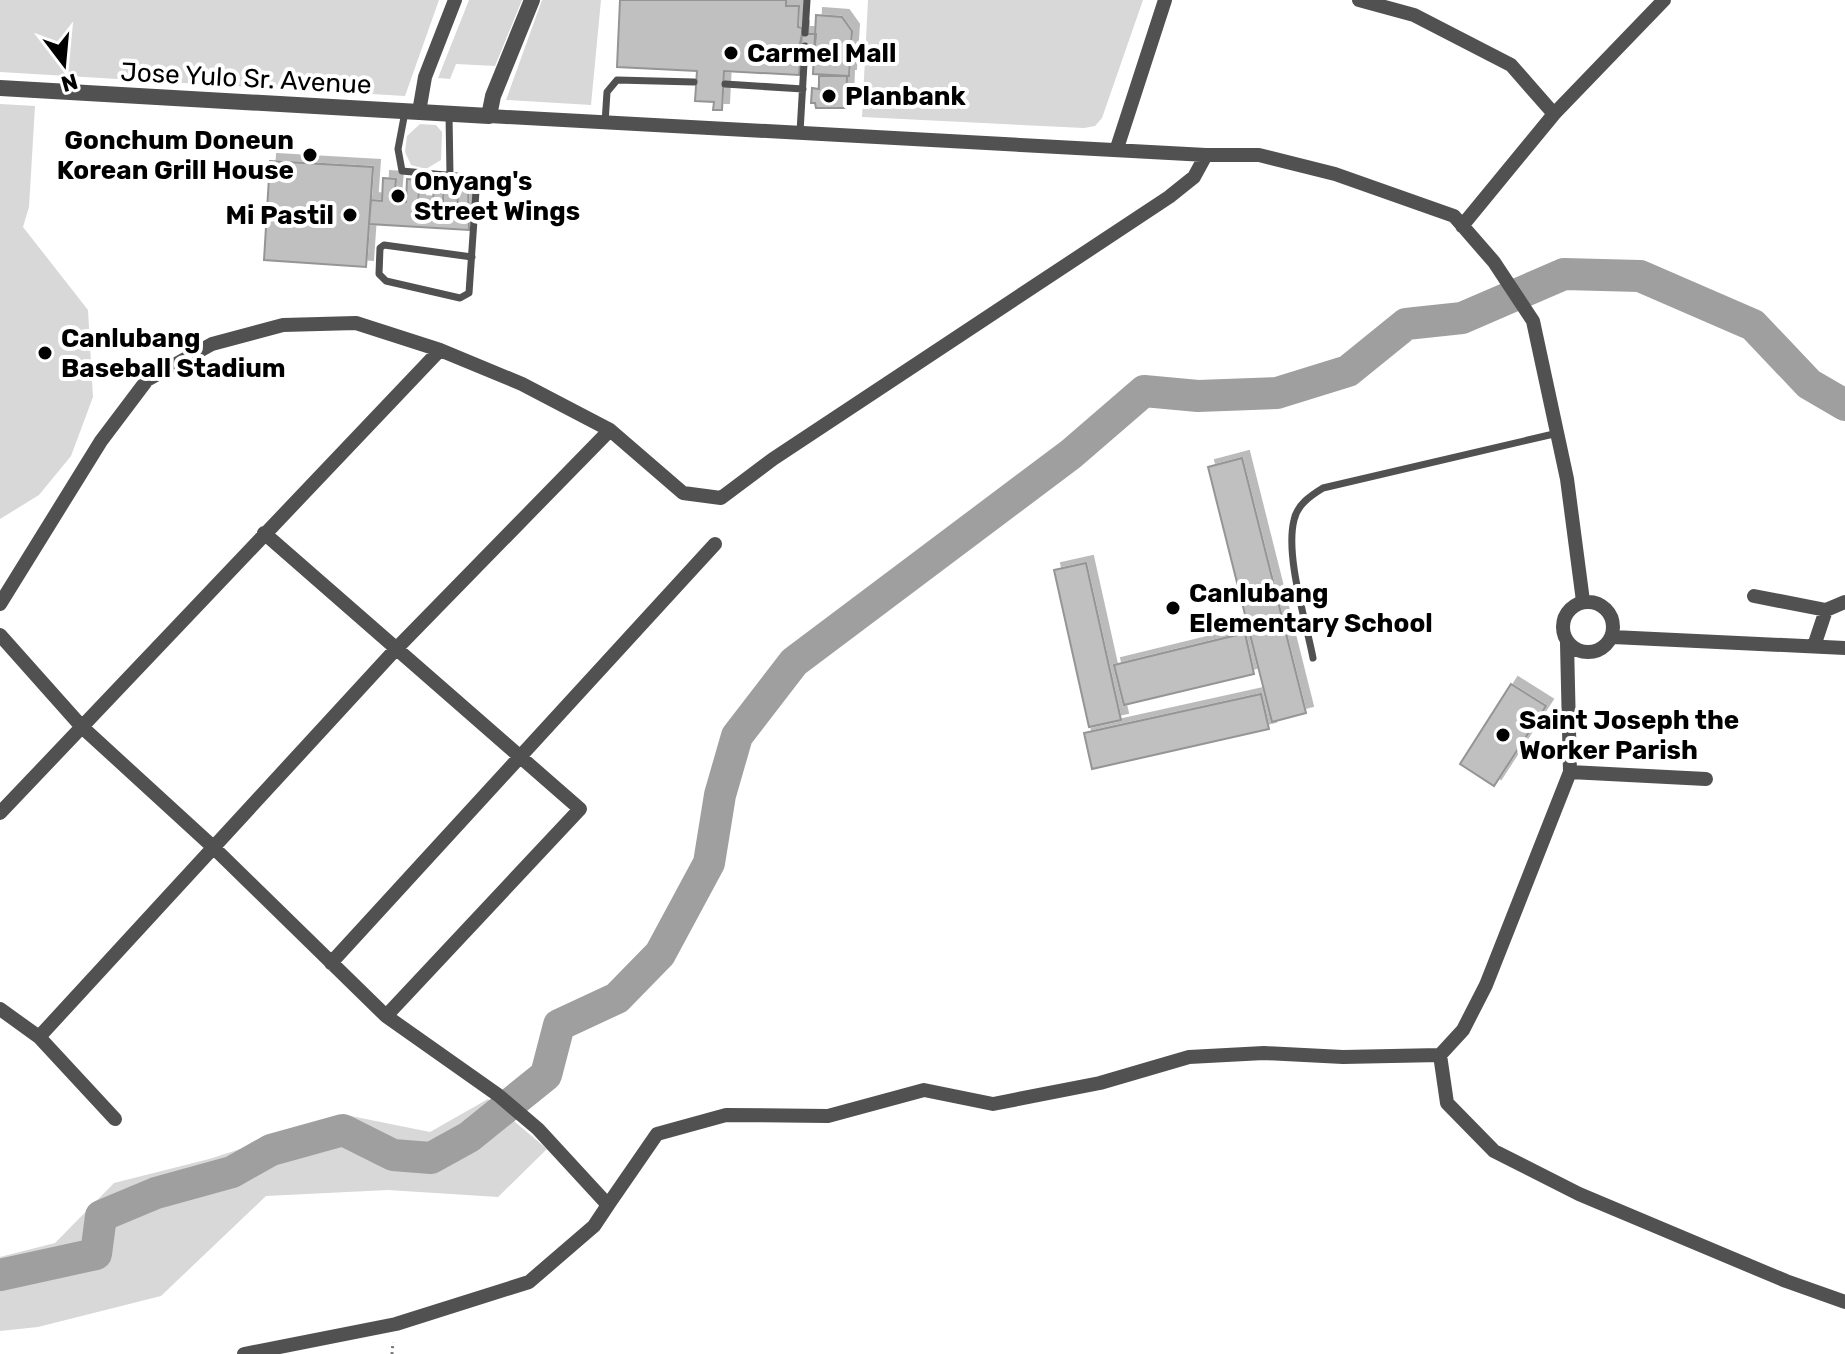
<svg xmlns="http://www.w3.org/2000/svg" width="1845" height="1354" viewBox="0 0 1845 1354" font-family="Rubik,sans-serif">
  <style>
    .green { fill: #d8d8d8 }
    .lines { fill: none; stroke-linecap: round; stroke-linejoin: round }
    .river { stroke: #9f9f9f; stroke-width: 32 }
    .building { fill: #c0c0c0; stroke: #959595; stroke-width: 2; filter: url(#shadow) }
    .path { stroke: #737373; stroke-width: 3; stroke-dasharray: 2 4; stroke-linecap: butt }
    .service { stroke: #515151; stroke-width: 7 }
    .minor { stroke: #515151; stroke-width: 14 }
    .tertiary { stroke: #515151; stroke-width: 16 }
    .poi-dot { fill: #000; stroke: #fff; stroke-width: 3 }
    .labels { text-anchor: middle; stroke-width: 8; stroke-linejoin: round; paint-order: stroke }
    .poi-label { font-size: 26px; font-weight: bold; fill: #000; stroke: #fff; text-anchor: start }
    .street-label { font-size: 26px; fill: #000; stroke: #fff }
  </style>
  <defs>
    <filter id="shadow"><feDropShadow dx="7" dy="-7" stdDeviation="0" flood-color="#0004"/></filter>
  </defs>
  <rect width="100%" height="100%" fill="#fff"/>
  <!-- green -->
  <path class="green" d="M0 0H439L405 96 0 72Z
    M469 0H522L495 66 456 64 450 79 438 78Z
    M542 0H601L591 105 506 100Z
    M868 0H1143L1102 118 1095 126 1084 128 862 117Z
    M0 104 35 106 29 207 23 227 88 310 93 397 71 456 39 495 0 519Z
    M420 124 436 125 442 132 441 160 426 169 411 165 405 152 407 136Z
    M488 1099 547 1149 498 1197 388 1190 266 1196 161 1296 38 1327 0 1331V1257L55 1243 114 1183 209 1159 346 1115 430 1132Z"/>
  <g class="lines">
    <!-- river -->
    <path class="river" d="M0 1275 96 1254 101 1216 156 1193 232 1172 271 1150 343 1130 393 1155 431 1158 469 1137 546 1075 559 1025 617 998 660 954 709 863 720 795 737 736 794 662 1071 454 1144 391 1198 396 1277 393 1348 371 1406 324 1462 318 1564 274 1640 276 1753 325 1809 384 1845 405"/>
  </g>
  <!-- building -->
  <path class="building" d="M620 0H786V6H799L798 27 802 28V34L796 63H800L799 75 724 71 722 110H713L714 102 695 101 697 71 617 67Z
    M816 15 842 17 852 31 849 76 813 74Z
    M802 34H816L815 45H801Z
    M819 76H847L846 108H816L815 103H811L812 88 819 89Z
    M270 161 373 167 366 267 264 260Z
    M383 178 396 179 394 201 406 202 407 179 420 180 418 203 433 204 434 182H444L443 205 457 206 459 184 468 185 469 230 369 224 371 200 382 201Z
    M1242 458 1306 713 1272 722 1208 467Z
    M1086 563 1121 720 1089 727 1054 570Z
    M1245 633 1254 674 1124 705 1114 665Z
    M1511 684 1546 706 1494 786 1460 764Z
    M1261 694 1269 729 1092 769 1084 733Z"/>
  <g class="lines">
    <!-- path -->
    <path class="path" d="M392 1354 393 1342"/>
    <!-- service -->
    <path class="service" d="M805 33 807 0
      M725 84 803 89
      M405 112 398 149 402 171 467 177 475 183 476 191 469 293 460 298 386 281 379 274 380 248 384 245 472 257
      M449 114 450 176
      M605 123 607 92 617 80 694 82
      M800 132 805 46
      M1313 658C1306 621 1285 556 1294 520 1297 505 1310 496 1323 488L1558 433"/>
    <!-- minor -->
    <path class="minor" d="M1359 0 1414 15 1511 65 1554 114
      M419 112 425 77 455 0
      M489 116 1206 155H1259L1335 174 1454 216 1494 262 1533 321 1567 479 1583 601
      M1117 148 1165 0
      M1462 226 1554 114 1664 0
      M264 533 580 809 386 1016
      M1754 596 1826 610 1845 602
      M1563 627a25 25 0 1 1 50 0a25 25 0 1 1-50 0Z
      M0 604 101 441 147 380 212 344 283 325 356 323 440 350 522 384 610 430 683 493 721 498 773 459 1169 197 1194 177 1206 155
      M0 635 82 727 212 846 386 1016 498 1095 538 1129 608 1205 594 1226 529 1282 396 1324 244 1354
      M1613 637 1845 648
      M1567 643 1570 772 1486 985 1463 1030 1440 1055 1447 1103 1494 1151 1579 1194 1786 1281 1845 1302
      M1814 646 1826 610
      M1570 772 1706 779
      M0 813 440 350
      M331 963 715 544
      M0 1009 39 1037 115 1119
      M39 1037 395 650 610 430
      M608 1205 657 1134 726 1115 828 1116 924 1090 993 1104 1100 1083 1189 1057 1264 1053 1343 1057 1440 1055"/>
    <!-- tertiary -->
    <path class="tertiary" d="M0 88 489 116 493 96 532 0"/>
  </g>
  <!-- markers -->
  <g class="poi-dot">
    <circle cx="731" cy="53" r="8"/>
    <circle cx="829" cy="96" r="8"/>
    <circle cx="310" cy="155" r="8"/>
    <circle cx="398" cy="196" r="8"/>
    <circle cx="350" cy="215" r="8"/>
    <circle cx="45" cy="353" r="8"/>
    <circle cx="1173" cy="608" r="8"/>
    <circle cx="1503" cy="735" r="8"/>
  </g>
  <g class="labels">
    <!-- poi labels -->
    <g class="poi-label">
      <text x="747" y="62">Carmel Mall</text>
      <text x="845" y="105">Planbank</text>
      <text x="294" y="149" text-anchor="end">Gonchum Doneun<tspan x="294" dy="30">Korean Grill House</tspan></text>
      <text x="414" y="190">Onyang's<tspan x="414" dy="30">Street Wings</tspan></text>
      <text x="334" y="224" text-anchor="end">Mi Pastil</text>
      <text x="61" y="347">Canlubang<tspan x="61" dy="30">Baseball Stadium</tspan></text>
      <text x="1189" y="602">Canlubang<tspan x="1189" dy="30">Elementary School</tspan></text>
      <text x="1519" y="729">Saint Joseph the<tspan x="1519" dy="30">Worker Parish</tspan></text>
    </g>
    <!-- street labels -->
    <g class="street-label">
      <text transform="translate(246 78) rotate(3)" y="9">Jose Yulo Sr. Avenue</text>
    </g>
  </g>
  <!-- north arrow -->
  <g transform="translate(64 64) rotate(164)" stroke="#ffffff" stroke-width="6" paint-order="stroke">
  <path d="M0-6L14 30L0 20L-14 30Z" fill="#000000"/>
  <text y="-12" font-size="22" font-weight="bold" text-anchor="middle" fill="#000000">N</text>
  </g>
</svg>
